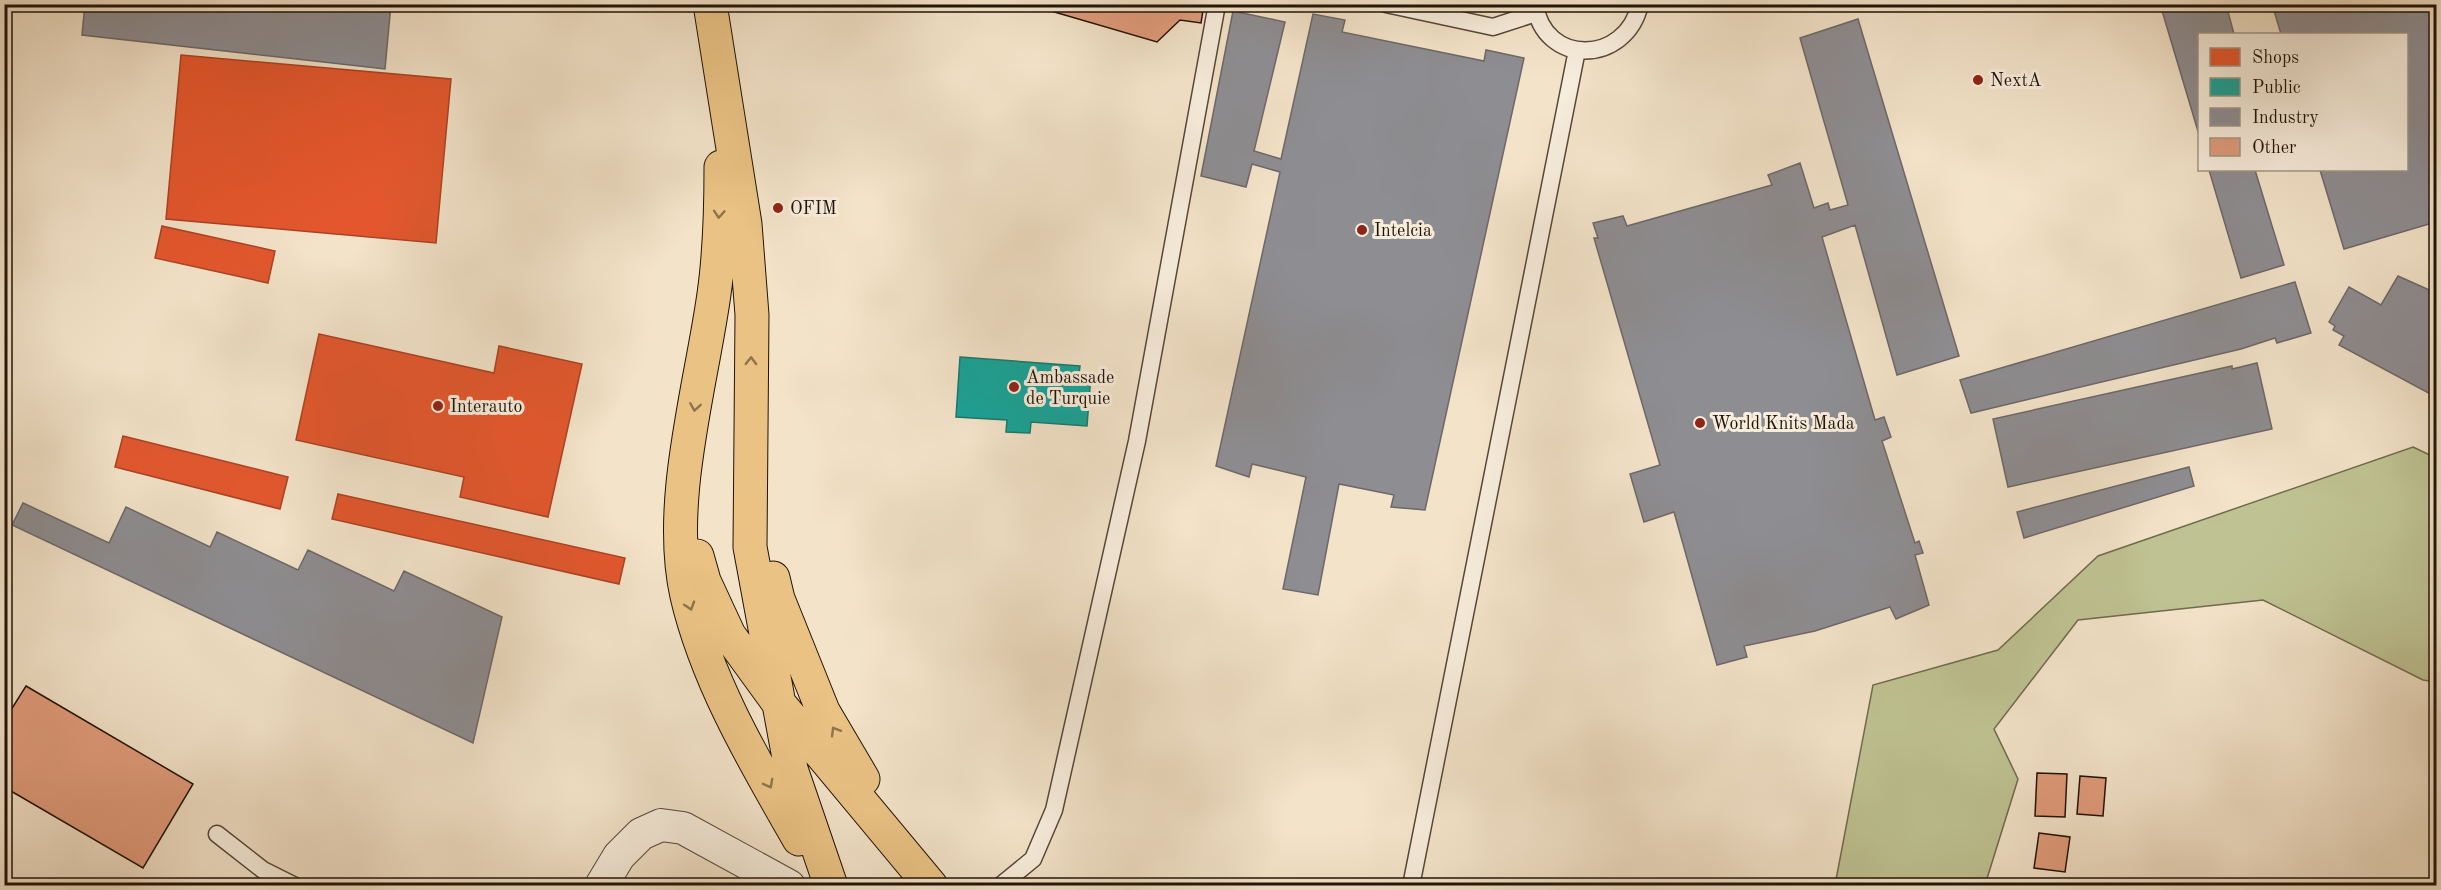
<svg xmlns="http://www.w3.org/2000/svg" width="2441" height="890" viewBox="0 0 2441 890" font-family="'Old Standard TT',serif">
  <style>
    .green { fill: #bfc393; stroke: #706b4e; stroke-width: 1.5 }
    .shops { fill: #e4572e; stroke: #aa4323; stroke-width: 1.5 }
    .public { fill: #17a398; stroke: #1a786d; stroke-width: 1.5 }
    .industry { fill: #8d8d92; stroke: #6d6869; stroke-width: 1.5 }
    .building { fill: #e19c7c; stroke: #211308; stroke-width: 1.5 }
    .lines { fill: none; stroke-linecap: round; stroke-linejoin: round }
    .lane-casing { stroke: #564738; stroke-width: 19 }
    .street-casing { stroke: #564738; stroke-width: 34 }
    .primary-casing { stroke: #211308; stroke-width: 35 }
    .lane { stroke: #f7eddc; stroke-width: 16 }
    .street { stroke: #f7eddc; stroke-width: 32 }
    .primary { stroke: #eac284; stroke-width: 33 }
    .oneway { stroke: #90734c }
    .poi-dot { fill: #8f2418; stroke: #f7eddc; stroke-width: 2 }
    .labels { text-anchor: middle; stroke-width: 6; stroke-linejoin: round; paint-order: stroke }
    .poi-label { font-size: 18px; fill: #211308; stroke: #f7eddc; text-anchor: start }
  </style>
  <rect width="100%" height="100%" fill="#f3e3c9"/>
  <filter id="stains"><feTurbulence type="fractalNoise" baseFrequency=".00333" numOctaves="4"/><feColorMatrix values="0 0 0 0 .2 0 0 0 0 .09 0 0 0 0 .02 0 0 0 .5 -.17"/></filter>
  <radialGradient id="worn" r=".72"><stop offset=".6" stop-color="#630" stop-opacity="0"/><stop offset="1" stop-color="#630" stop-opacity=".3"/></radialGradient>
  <!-- green -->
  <path class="green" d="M2413 447 2436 458V682L2423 680 2263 600 2078 620 1994 729 2018 779 1985 885H1835L1873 685 1998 650 2098 556Z"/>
  <!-- shops -->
  <path class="shops" d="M181 55 451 79 436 243 166 219Z
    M162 226 275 251 268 283 155 258Z
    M319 334 494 373 499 346 582 364 548 517 460 497 464 477 296 440Z
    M123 436 288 477 280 509 115 467Z
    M338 494 625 558 619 584 332 519Z"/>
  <!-- public -->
  <path class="public" d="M960 357 1080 366 1079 374 1091 375 1087 426 1031 422 1030 433 1006 432 1007 420 956 417Z"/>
  <!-- industry -->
  <path class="industry" d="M85 4H391L385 69 82 35Z
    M2160 4H2226L2234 34H2200V138Z
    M2272 4H2436V222L2344 249 2320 170H2406V34H2281Z
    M1233 11 1285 22 1254 151 1281 159 1313 14 1345 20 1342 32 1484 61 1486 50 1524 58 1425 510 1391 507 1394 495 1339 484 1318 595 1283 589 1306 477 1252 464 1249 477 1216 466 1280 172 1252 164 1246 187 1201 176Z
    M1858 19 1959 356 1897 375 1855 225 1822 237 1875 420 1884 417 1891 437 1882 441 1915 543 1919 541 1923 553 1915 555 1929 605 1896 619 1890 607 1815 631 1744 646 1747 657 1717 665 1674 512 1644 522 1630 474 1660 465 1594 238H1598L1593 223 1623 216 1627 226 1772 185 1768 175 1800 163 1814 208 1828 203 1830 210 1848 205 1800 38Z
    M2209 170H2255L2284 265 2241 278Z
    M2398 276 2436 293V397L2339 345 2344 336 2333 330 2335 326 2329 322 2349 287 2381 305Z
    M2295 282 2311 333 2277 343 2275 338 2241 349 1971 413 1960 380Z
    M2257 363 2272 429 2008 487 1993 419 2232 366V369Z
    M2189 467 2194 486 2024 538 2017 512Z
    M23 503 109 543 126 507 210 547 217 532 298 570 308 550 394 591 404 571 502 617 473 743 12 525Z"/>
  <!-- building -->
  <path class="building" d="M1027 4H1204L1201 23 1180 20 1157 42Z
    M26 686 193 784 143 868 4 787V721Z
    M2037 773 2067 774 2065 817 2035 816Z
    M2080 776 2106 778 2103 816 2077 814Z
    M2039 833 2070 837 2065 872 2034 868Z"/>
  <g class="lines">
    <defs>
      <path id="lane" d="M1386 4 1493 27 1536 13
        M1535 4C1543 66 1626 66 1640 4
        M217 834 263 870 295 886
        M1000 886 1033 859 1054 810 1137 441 1217 4
        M1411 886 1577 50"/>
      <path id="street" d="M601 886 619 856 641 834 661 825 683 828 789 886"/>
      <path id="primary" d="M710 4 745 224 752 315 750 547 791 769 831 886
        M721 167C721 208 720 252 714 294 701 387 666 504 687 596 707 682 756 764 799 839
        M697 556 704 581 729 635 777 701 931 886
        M773 578 778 599 823 711 863 779"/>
    </defs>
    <!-- lane casing -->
    <use href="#lane" class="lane-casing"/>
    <!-- street casing -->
    <use href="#street" class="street-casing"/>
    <!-- primary casing -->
    <use href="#primary" class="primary-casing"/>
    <!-- lane -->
    <use href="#lane" class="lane"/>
    <!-- street -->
    <use href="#street" class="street"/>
    <!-- primary -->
    <use href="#primary" class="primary"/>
  </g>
  <!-- one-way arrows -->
  <defs><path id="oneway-chevron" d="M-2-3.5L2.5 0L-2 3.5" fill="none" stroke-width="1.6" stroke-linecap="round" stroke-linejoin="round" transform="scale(1.5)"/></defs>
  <g class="oneway">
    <use href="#oneway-chevron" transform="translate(719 214) rotate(94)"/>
    <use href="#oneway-chevron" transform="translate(751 361) rotate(-89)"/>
    <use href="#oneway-chevron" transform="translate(695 407) rotate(99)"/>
    <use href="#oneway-chevron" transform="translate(690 606) rotate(72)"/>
    <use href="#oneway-chevron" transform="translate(835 731) rotate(-121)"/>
    <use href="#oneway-chevron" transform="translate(769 784) rotate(62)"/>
  </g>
  <!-- markers -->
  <g class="poi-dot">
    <circle cx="1978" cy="80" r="6"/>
    <circle cx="778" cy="208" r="6"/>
    <circle cx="1362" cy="230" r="6"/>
    <circle cx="1014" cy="387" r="6"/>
    <circle cx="438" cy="406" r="6"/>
    <circle cx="1700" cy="423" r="6"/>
  </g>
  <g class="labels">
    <!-- poi labels -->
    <g class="poi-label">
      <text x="1990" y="86">NextA</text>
      <text x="790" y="214">OFIM</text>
      <text x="1374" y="236">Intelcia</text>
      <text x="1026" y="383">Ambassade<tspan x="1026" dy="21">de Turquie</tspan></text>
      <text x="450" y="412">Interauto</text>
      <text x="1712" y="429">World Knits Mada</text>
    </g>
  </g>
  <!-- margin -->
  <rect width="2441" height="890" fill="none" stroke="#f3e3c9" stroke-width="24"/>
  <rect x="6" y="6" width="2429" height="878" fill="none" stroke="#211308" stroke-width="3"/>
  <rect x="12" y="12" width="2417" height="866" fill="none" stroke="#211308" stroke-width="1.5"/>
  <!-- legend -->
  <rect x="2198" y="33" width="210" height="138" fill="#f7eddc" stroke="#a19687" stroke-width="1.5"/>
  <rect x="2210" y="48" width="30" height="18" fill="#e4572e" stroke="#a19687" stroke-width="1.5"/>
  <text x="2252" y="63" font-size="18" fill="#211308">Shops</text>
  <rect x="2210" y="78" width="30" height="18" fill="#17a398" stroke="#a19687" stroke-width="1.5"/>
  <text x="2252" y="93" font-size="18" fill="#211308">Public</text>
  <rect x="2210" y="108" width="30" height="18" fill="#8d8d92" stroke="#a19687" stroke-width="1.5"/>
  <text x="2252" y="123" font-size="18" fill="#211308">Industry</text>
  <rect x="2210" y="138" width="30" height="18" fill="#e19c7c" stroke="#a19687" stroke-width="1.5"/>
  <text x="2252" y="153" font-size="18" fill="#211308">Other</text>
  <rect width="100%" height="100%" filter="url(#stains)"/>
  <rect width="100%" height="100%" fill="url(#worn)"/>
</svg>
